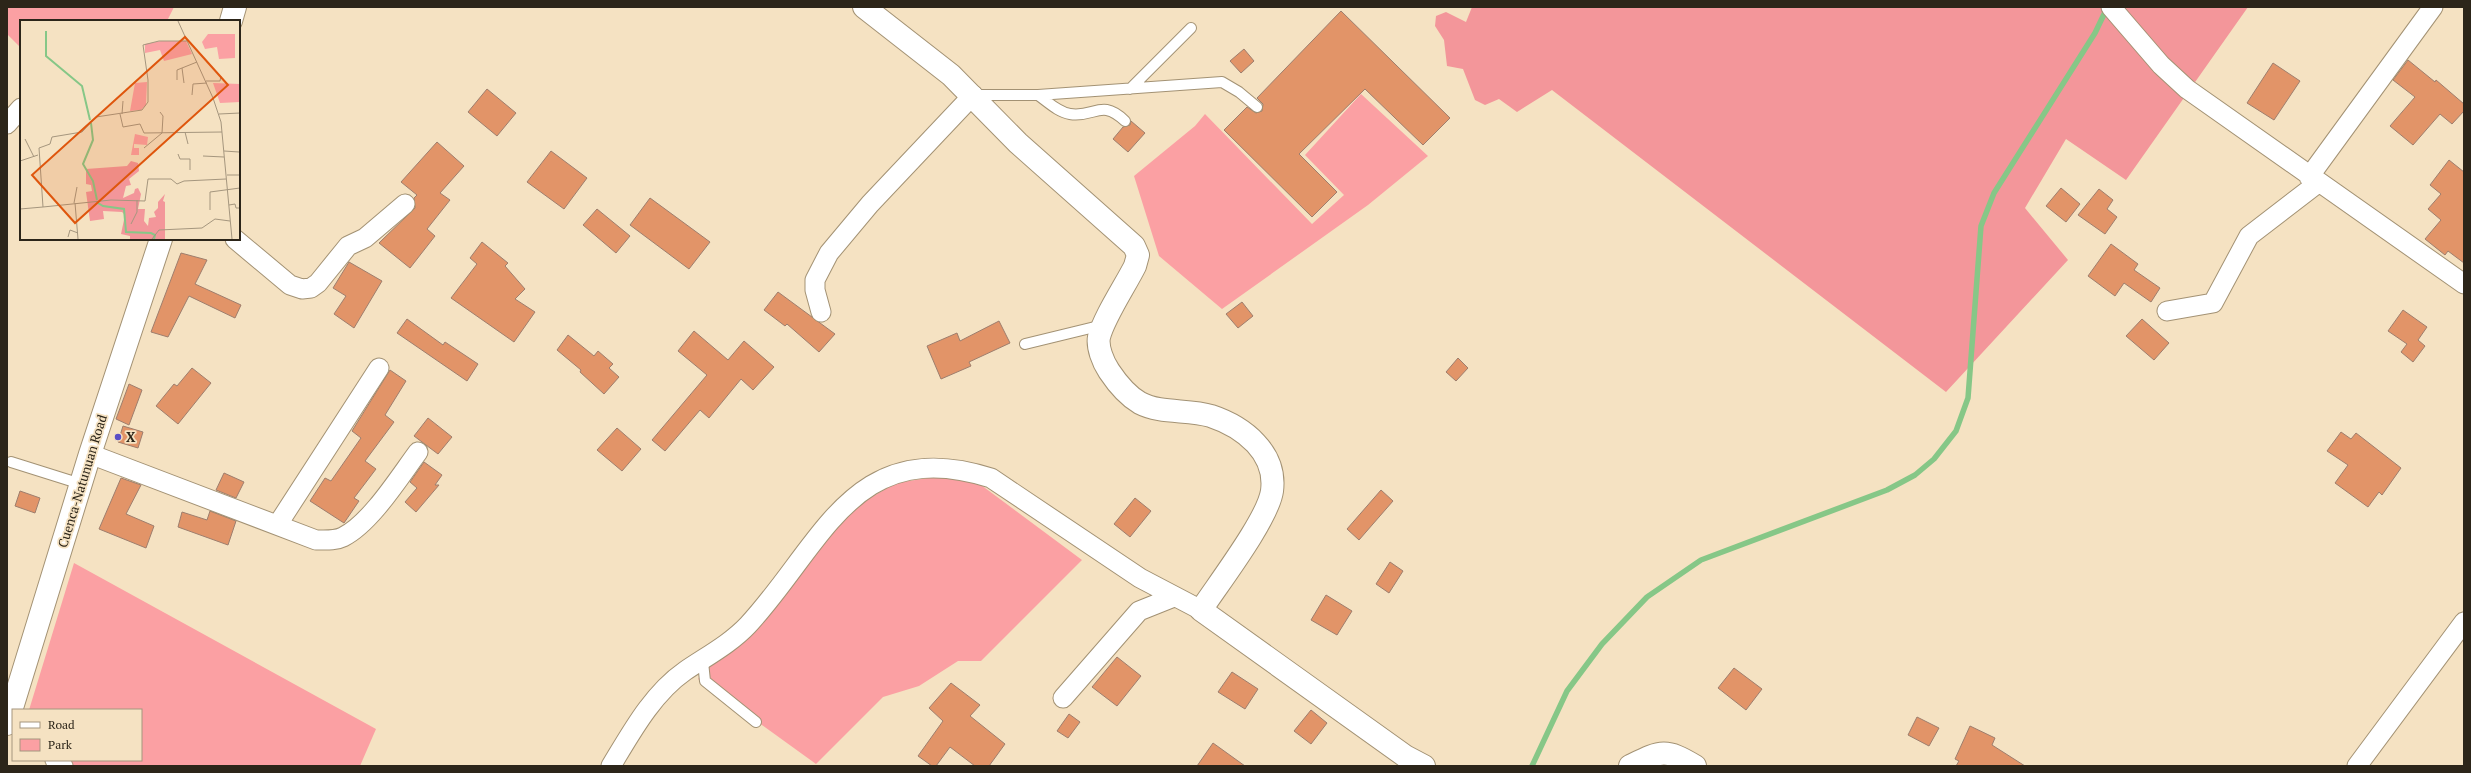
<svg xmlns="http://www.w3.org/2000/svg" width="2471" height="773" viewBox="0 0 2471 773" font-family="'PT Serif',serif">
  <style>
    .green { fill: #fba0a3 }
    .forest { fill: #f3969a }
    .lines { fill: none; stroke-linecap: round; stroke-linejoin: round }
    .stream { stroke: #86c787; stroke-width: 5.5 }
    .building { fill: #e29468; stroke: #9e7e6d }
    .service-casing { stroke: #a39274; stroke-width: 12 }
    .minor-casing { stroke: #a39274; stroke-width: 21 }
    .tertiary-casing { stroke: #a39274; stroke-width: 24 }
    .secondary-casing { stroke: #a39274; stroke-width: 24 }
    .service { stroke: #fff; stroke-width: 10 }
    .minor { stroke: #fff; stroke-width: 19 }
    .tertiary { stroke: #fff; stroke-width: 22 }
    .secondary { stroke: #fff; stroke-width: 22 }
    .poi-dot { fill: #5a4ec6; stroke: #f5e2c2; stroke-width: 1.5 }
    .labels { text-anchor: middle; stroke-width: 3.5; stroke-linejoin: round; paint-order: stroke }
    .poi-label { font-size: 13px; font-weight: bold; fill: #2c2519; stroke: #f5e2c2; text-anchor: start }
    .street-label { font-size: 13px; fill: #2c2519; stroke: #f5e2c2 }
    .inset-river { fill: none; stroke: #86c787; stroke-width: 2 }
    .inset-road { fill: none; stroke: #a5967e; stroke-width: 1 }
    .view { fill: #df560d; fill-opacity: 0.15; stroke: #df560d; stroke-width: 2 }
    .inset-edge { fill: none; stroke: #2c2519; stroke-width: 2 }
  </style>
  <rect width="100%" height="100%" fill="#f5e2c2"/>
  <!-- green -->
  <path class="green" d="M7 7H174L167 21H21V48L7 34Z
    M1361 94 1428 156 1368 205 1222 309 1159 256 1134 176 1195 126 1205 114 1312 224 1344 195 1305 155Z
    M934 477 977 482 1082 560 981 661H958L919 686 883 697 816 764 698 679 832 520 896 483Z
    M74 563 376 729 360 766H60L52 760H141V710H29Z"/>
  <!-- forest -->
  <path class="forest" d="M1472 7H2248L2126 180 2066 139 2025 208 2068 260 1946 392 1552 90 1517 112 1499 99 1485 105 1475 100 1463 69 1447 66 1444 40 1435 26 1436 16 1446 12 1466 22Z"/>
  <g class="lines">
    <!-- stream -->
    <path class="stream" d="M1532 766 1567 691 1602 644 1647 597 1701 560 1887 490 1915 475 1934 459 1956 431 1968 398 1981 226 1994 193 2095 33 2107 8"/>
  </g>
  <!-- building -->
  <path class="building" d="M1341 11 1450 118 1423 145 1365 89 1299 154 1337 192 1312 217 1224 130 1247 107 1256 113 1262 111 1263 104 1257 98Z
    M1244 49 1254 61 1241 73 1230 61Z
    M2408 60 2435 82 2436 80 2464 104V111L2452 124 2440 114 2413 145 2390 126 2415 97 2393 80Z
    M2273 63 2300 81 2274 120 2247 103Z
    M487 89 516 113 497 136 468 112Z
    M1131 121 1145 133 1128 152 1113 139 1123 127 1130 125Z
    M437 142 464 166 440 193 450 200 427 229 435 236 410 268 379 243 415 208 414 198 417 195 401 182Z
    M551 151 587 178 564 209 527 182Z
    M2449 160 2464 172V263L2448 251 2445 255 2425 239 2441 220 2428 209 2441 194 2430 185Z
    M2061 188 2080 204 2066 222 2046 206Z
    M2099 189 2113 200 2107 209 2117 217 2105 234 2078 215Z
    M650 198 710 242 689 269 630 225Z
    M597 209 630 236 616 253 583 225Z
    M482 242 508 263 505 266 525 289 515 299 535 312 514 342 451 298 477 264 470 258Z
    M2111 244 2138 264 2134 270 2160 288 2151 302 2124 283 2115 296 2088 276Z
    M181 253 207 260 195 284 241 305 235 318 189 296 168 337 151 332Z
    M349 262 382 281 354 328 334 314 346 296 333 288Z
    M778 292 835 334 819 352 787 324 785 326 764 310Z
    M1242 302 1253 316 1238 328 1226 314Z
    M2403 310 2427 327 2418 340 2425 346 2413 362 2401 352 2407 344 2388 331Z
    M407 319 443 345 445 342 478 364 467 381 397 333Z
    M2142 319 2169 343 2154 360 2126 336Z
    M999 321 1010 343 969 362 971 366 941 379 927 346 957 333 960 341Z
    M694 331 728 360 744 341 774 367 753 390 741 379 709 418 700 410 665 451 652 440 707 375 678 351Z
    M568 335 594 356 598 351 613 364 609 368 619 377 604 394 580 372 581 370 557 350Z
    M1458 358 1468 368 1456 381 1446 372Z
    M192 368 211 383 178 424 156 406 174 384 177 386Z
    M390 370 406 381 385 415 394 422 365 461 376 469 354 498 359 501 344 523 310 501 325 478 331 481 361 438 352 431Z
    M129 384 142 390 129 425 116 419Z
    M428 418 452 437 438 454 414 436Z
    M123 426 143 432 138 448 118 442Z
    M617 428 641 449 622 471 597 450Z
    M2341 432 2351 439 2356 433 2401 468 2382 495 2379 492 2368 507 2335 483 2348 465 2327 451Z
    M424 462 442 475 435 485H439L416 512 405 502 417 488 410 482Z
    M224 473 244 482 236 498 216 490Z
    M121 478 141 485 126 514 154 526 146 548 99 529Z
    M1381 490 1393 501 1359 540 1347 529Z
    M20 491 40 498 35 513 15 506Z
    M1135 498 1151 511 1130 537 1114 524Z
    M210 511 236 521 228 545 178 527 182 512 207 520Z
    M1390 562 1403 571 1389 593 1376 584Z
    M1326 595 1352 611 1337 635 1311 620Z
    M1117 657 1141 676 1117 706 1092 687Z
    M1734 668 1762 689 1746 710 1718 688Z
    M1232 672 1258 689 1245 709 1218 692Z
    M951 683 980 705 970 716 1005 744 989 766H975L950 747 936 766H932L918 756 943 721 929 708Z
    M1311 710 1327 723 1311 744 1294 731Z
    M1069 714 1080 722 1068 738 1057 731Z
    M1917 717 1939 728 1929 746 1908 735Z
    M1970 726 1995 738 1992 745 2025 766H1956L1959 761 1955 759Z
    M1213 743 1245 766H1197Z"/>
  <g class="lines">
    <defs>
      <path id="service" d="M1130 89 1191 28
        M973 95H1038L1222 82 1239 92 1257 107
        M1038 95C1048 102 1058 112 1070 114 1095 118 1101 98 1125 121
        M1025 344 1103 325
        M11 462 81 484
        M703 662 705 681 756 722"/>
      <path id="minor" d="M2111 7 2161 65 2187 89 2464 284
        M7 124 21 108
        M2309 177 2433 7
        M235 239 290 285 302 289 311 288 318 283 348 246 365 238 405 204
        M2167 311 2213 303 2249 236 2318 183
        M821 312 815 290V280L829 253 870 204 973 95
        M90 454 316 540C325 540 335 541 343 537 371 523 400 476 418 452
        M278 524 379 368
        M1063 698 1139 611 1174 597
        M55 760 63 766
        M611 766C631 733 652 694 685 671 707 656 730 644 748 625 823 544 854 434 991 478L1140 578 1201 610
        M2357 766 2464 622"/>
      <path id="tertiary" d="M864 7 951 75 1018 143 1134 246 1138 255 1135 266C1125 286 1104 317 1099 337 1097 347 1103 362 1109 371 1117 383 1126 395 1140 403 1161 414 1188 409 1211 416 1244 427 1277 453 1272 491 1268 519 1218 584 1201 610L1405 756 1424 766
        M1630 766C1661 751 1665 748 1695 766"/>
      <path id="secondary" d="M231 21 235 7
        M7 724 90 454 161 239"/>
    </defs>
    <!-- service casing -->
    <use href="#service" class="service-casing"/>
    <!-- minor casing -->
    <use href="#minor" class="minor-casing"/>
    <!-- tertiary casing -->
    <use href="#tertiary" class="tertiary-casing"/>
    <!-- secondary casing -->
    <use href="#secondary" class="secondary-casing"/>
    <!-- service -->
    <use href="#service" class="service"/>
    <!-- minor -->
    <use href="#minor" class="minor"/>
    <!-- tertiary -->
    <use href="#tertiary" class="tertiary"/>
    <!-- secondary -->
    <use href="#secondary" class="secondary"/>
  </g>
  <!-- markers -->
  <circle class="poi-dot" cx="118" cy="437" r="4"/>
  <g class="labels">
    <!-- poi labels -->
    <g class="poi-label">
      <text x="126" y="442">X</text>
    </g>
    <!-- street labels -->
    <g class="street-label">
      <text transform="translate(82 481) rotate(-73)" y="5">Cuenca-Natunuan Road</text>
    </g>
  </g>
  <!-- overview -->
  <g transform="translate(20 20)">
    <rect width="220" height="220" fill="#f5e2c2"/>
    <path d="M188 14H215V38L199 39 197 27 185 29 182 22ZM141 21H166L172 34 144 41 140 30 125 33V24ZM127 62 126 85 121 90 110 91 115 63ZM193 63 220 64V82L200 83ZM115 114 128 117 127 125 114 124V128H119V135H111Z" fill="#fba0a3"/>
    <path d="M111 141 118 143 119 151 109 159 111 165 106 166 103 178 114 173 115 169 118 168 121 174 118 189H125L124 201 128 206 129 198 136 197 134 192 138 188V182L145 174 143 181 145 182V219H110V216L101 214 105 195 102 192 83 191 84 199 70 201 66 172 72 171 71 165 66 164V149L107 146Z" fill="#f3969a"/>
    <path class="inset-river" d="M26 11V36L62 66 70 100M71 103 73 120 63 144 73 161 77 180M78 183 83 186 104 189 106 212 131 213 135 215 134 219"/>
    <path class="inset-road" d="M158 1 193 78 201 102 212 219M167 21H139L123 25 128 60V82L122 90 76 97 62 112 32 117 30 124 19 128 23 187 91 180 125 181 128 159H151L157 164 164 161 206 159M162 48 164 63M157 60V50L177 42M186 61H200L201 56M172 75 173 64 187 63M100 94 103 107 120 104 124 113 202 112M102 94 103 81M199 94 220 93M165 112 168 124M5 119 14 137M124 128 142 113 143 96 140 92M204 131 219 132M158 134 160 139H170V150M183 136 204 137M0 141 18 135M207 155H220M54 183 57 167M55 183 58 219M209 185 215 184 216 188H220M0 189 23 187M190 190V172L220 168M111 204 117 192V180M48 217 50 210 58 213M132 219 139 210 182 208 195 199 210 201"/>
    <path class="view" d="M165 17 208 65 55 203 12 155Z"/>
    <rect width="220" height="220" class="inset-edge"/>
  </g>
  <!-- border -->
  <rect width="2471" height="773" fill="none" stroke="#2c2519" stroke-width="16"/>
  <!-- legend -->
  <rect x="12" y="709" width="130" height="52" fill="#f5e2c2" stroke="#a5967e"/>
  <rect x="20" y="722" width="20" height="6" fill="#ffffff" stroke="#a5967e"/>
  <text x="48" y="729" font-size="12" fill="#2c2519">Road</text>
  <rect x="20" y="739" width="20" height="12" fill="#fba0a3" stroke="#a5967e"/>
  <text x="48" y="749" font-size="12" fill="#2c2519">Park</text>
</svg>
